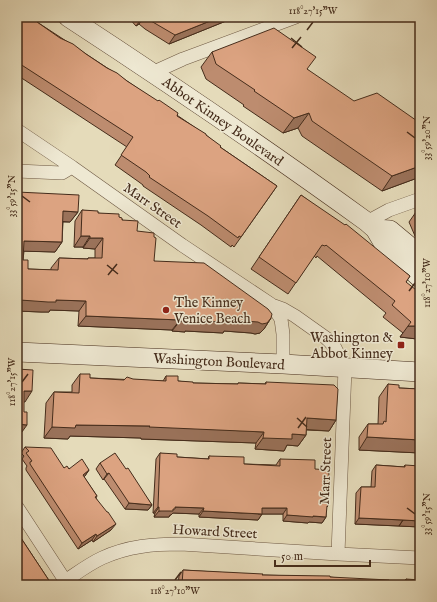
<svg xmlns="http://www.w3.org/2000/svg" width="437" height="602" viewBox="0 0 437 602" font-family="'IM FELL English',serif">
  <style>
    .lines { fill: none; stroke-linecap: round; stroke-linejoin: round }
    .street-casing { stroke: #6d5843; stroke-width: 14 }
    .secondary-casing { stroke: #452c1b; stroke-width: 20 }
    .street { stroke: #eee8d2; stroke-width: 13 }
    .secondary { stroke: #eee8d2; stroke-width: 19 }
    .wall { fill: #bd8c6f; stroke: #452c1b }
    .shaded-wall { fill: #9a725a; stroke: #452c1b }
    .building { fill: #dca381; stroke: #452c1b }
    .ticks { fill: none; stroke: #452c1b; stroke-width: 1.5 }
    .poi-dot { fill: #8f2418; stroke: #eee8d2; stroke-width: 1.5 }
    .labels { text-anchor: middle; stroke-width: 3; stroke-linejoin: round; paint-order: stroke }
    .street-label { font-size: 14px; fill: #452c1b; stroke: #eee8d2 }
    .poi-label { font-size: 14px; fill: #452c1b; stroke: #eee8d2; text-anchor: start }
    .neatline { fill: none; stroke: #452c1b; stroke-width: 1.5 }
    .ticks-label { font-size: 10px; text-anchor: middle; fill: #452c1b }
  </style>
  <rect width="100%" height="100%" fill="#e5dbba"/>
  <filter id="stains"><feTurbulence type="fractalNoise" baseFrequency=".005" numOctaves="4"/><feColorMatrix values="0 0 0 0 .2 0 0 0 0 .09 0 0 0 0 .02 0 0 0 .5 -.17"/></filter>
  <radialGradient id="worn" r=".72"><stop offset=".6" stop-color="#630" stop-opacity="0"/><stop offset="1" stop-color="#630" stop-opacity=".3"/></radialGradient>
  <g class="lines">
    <defs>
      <path id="street" d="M152 73 183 59 296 17
        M17 130 72 167 182 245 272 305 283 309 295 316 326 338 334 346 345 368 338 554
        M17 171 62 173 72 167
        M367 222 389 210 420 199
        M272 305 281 319 283 334V364
        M17 507 68 585
        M65 581C77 573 89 564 102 558 128 546 154 544 181 544L338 554 420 558"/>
      <path id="secondary" d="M68 17C169 83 269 151 367 222L375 229 385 246 420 278
        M375 229 390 230 420 255
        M17 352 283 364 420 372"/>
    </defs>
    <!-- street casing -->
    <use href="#street" class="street-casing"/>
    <!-- secondary casing -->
    <use href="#secondary" class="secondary-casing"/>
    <!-- street -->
    <use href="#street" class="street"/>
    <!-- secondary -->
    <use href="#secondary" class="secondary"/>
  </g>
  <!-- wall -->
  <path class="wall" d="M17 17 37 22 86 54 127 81 206 135 220 147 277 186 234 247 232 245 231 247 201 225 143 186V185L139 182 115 165 127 147 17 75Z
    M128 17H232L228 19 226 21 169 44 145 29 139 24 136 26Z
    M212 52 307 69 420 177 382 191 302 136 298 128 283 133 243 106 244 105 206 79 201 67Z
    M17 192 78 212 70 222H63L62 242 55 252 24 251 23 260 28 269 51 270V268L59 258 87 259 88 258H95V249L83 248V247H74L75 221 82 210 98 213 119 217 137 231 154 261 271 318 264 329 260 333 255 334 251 333 224 331 223 333 185 331V332L172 331V330L78 326 79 311 50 310 49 312H41L17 311Z
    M301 195 410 276 406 282 417 339 400 337 403 333 383 317 386 313 317 256 316 258 314 256 288 294 251 269Z
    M420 211V234L415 236 409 222 416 212Z
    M80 374 90 378 163 381 166 376 178 381 193 383 238 384V383L265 384 266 382 336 420 329 431 306 430V435L298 446 287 445 284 451 255 449 256 443 141 439V438L70 436 68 439 44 438 46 403 54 392H72V385Z
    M388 384 399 388 420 389V453L359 450V437L368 424H378L379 397Z
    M25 447 64 468 89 470 84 477 97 496 96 498 111 530 93 542 92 540 78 549 26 470V468L27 466 22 459 24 456 21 453Z
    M160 453 177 457 208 459 209 456 244 464 276 465 280 459 315 469 328 506 326 508V517L322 523 309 522 308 523 283 521V514H262L258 520 199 517V514L173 513 171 515H170L169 517H154L155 513H153L156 459Z
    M100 463 126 469 152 505 148 510 125 509 104 479 103 480 96 469Z
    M376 465 404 467 405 465 420 527 399 526 355 524 356 493 361 487H371L372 471Z
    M17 532 52 585H17Z
    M183 570 262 575 330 577 395 585H178L179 576Z
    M406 579 420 585H402Z"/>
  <!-- shaded-wall -->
  <path class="shaded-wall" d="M143 17H144L139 24 136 26Z
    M220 17H232L228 19 226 21 169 44 175 35Z
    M309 113 298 128 283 133 294 118Z
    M420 166V177L382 191 392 176Z
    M63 211 78 212 70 222 56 221Z
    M420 228V234L415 236Z
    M81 236H90L83 247H74Z
    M90 238H103L95 249 83 248Z
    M24 241 62 242 55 252 17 251Z
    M20 300H56L86 301 79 311 50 310 49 312H41L17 311V304Z
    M86 316 180 320 172 330 78 326Z
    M271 318 264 329 260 333 255 334 251 333 224 331 223 333 185 331V332L172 331 180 321Z
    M408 326H420V335L417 339 400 337Z
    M24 391H32L25 402H17Z
    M307 418 336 420 329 431 299 429Z
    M17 424 27 425 19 436H17Z
    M76 425 150 426 264 432 256 443 141 439V438L70 436 68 439 44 438 52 427Z
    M292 434 306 435 298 446 287 445 284 451 255 449 263 438Z
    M367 437 420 440V453L359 450Z
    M89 470 85 476 78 481 83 475Z
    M109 473 104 479 103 480 107 474Z
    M129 503 152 505 148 510 125 509Z
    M158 507H159L155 513H153Z
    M175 507 204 508 199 514 173 513 171 515H170L169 517H154L159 511Z
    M262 508H287L283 514H258Z
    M203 511 262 514 258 520 199 517Z
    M287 515 326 517 322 523 309 522 308 523 283 521Z
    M359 518 403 520 399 526 355 524Z
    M403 520 420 521V527L399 526Z
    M116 524 111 530 93 542 97 536Z
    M96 534 92 540 78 549 82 543Z"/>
  <!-- building -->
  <path class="building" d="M17 17H30L33 18 37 22 60 38 73 44 86 54 107 68 117 73 127 81 158 101 159 100 178 113 177 116 206 134V135L221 146 220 147 277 186 241 237 239 236 238 238 208 216 149 177 150 176 146 172 121 155 133 137 17 62Z
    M147 17H220L175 35 151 21Z
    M274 28 316 57 307 69 354 101 377 93 420 123V166L392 176 312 121 309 113 294 118 254 91 255 90 216 64 212 52Z
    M17 192 79 195 78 212 63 211 62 242 24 241 23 260H28V269L58 270 59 258 88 259V258H102L103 238H90V236H81L82 210 98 211V213L119 214V217L122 218V220L138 221 137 231 154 233V237L156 238 154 261 204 263 268 309 272 314 271 318 267 323 262 324 258 322 230 320V322L192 321V322L180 321V320L86 316V301L56 300V302H48L20 300V306H17Z
    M301 195 345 225 346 224 410 276 406 282 420 293V326H408L411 322 392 305 395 301 326 245 325 246 322 245 296 283 259 257Z
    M420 211V223L416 212Z
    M17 369 33 370 32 391H24V412H27V425L17 424Z
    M80 374H90V378L124 380 127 377 133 379 166 381V376H178V381L193 382V383L238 384V383L266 384V382L334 385 338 389 336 420 307 418 306 435 292 434V439L263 438 264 432 149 427 150 426 76 425 75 428 52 427 54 392 79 393Z
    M388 384 399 385V388L420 389V440L367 437 368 424H383L384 421 386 422Z
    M25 447 51 448 64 468 67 466 69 469 82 459 89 470 83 475 97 496 95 497 107 512H108L116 524 97 536 96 534 82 543 30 464V462L32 461 26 453 29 451Z
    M115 453 126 469 128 468 152 505 129 503 109 473 107 474 100 463Z
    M160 453 177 454V457L209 459V456L244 457V464L280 466V459L315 460V469L329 470 328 506H327L326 517 313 516V517L287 515V508H262V514L203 511 204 508 175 507V509H173V511H159V507H158Z
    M376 465 405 467V465L420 466V521L403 520 359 518 361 487H375Z
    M17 532 52 585H25L19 577 17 575Z
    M183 570 263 574 262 575 330 576V577L389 580 395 585H182Z
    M406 579 420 580V585H406Z"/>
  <!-- ticks -->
  <path class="ticks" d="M307 30 313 22M291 38 302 47M292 48 301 37M407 132 415 138M22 196 30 202M107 265 118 274M108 275 117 264M409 291 415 283M22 382 28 374M297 418 307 427M298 428 306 417M407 508 415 514M175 580 181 572"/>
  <!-- markers -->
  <g class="poi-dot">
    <circle cx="166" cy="310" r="4"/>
    <rect x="397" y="341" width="8" height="8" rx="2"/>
  </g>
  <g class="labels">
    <!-- street labels -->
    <g class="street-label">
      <text transform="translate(223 121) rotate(35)" y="5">Abbot Kinney Boulevard</text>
      <text transform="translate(153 205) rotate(35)" y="5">Marr Street</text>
      <text transform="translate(219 361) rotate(3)" y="5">Washington Boulevard</text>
      <text transform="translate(325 471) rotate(-88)" y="5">Marr Street</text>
      <text transform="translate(215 531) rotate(3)" y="5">Howard Street</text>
    </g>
    <!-- poi labels -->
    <g class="poi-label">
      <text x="174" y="307">The Kinney<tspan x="174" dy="16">Venice Beach</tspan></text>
      <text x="393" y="342" text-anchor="end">Washington &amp;<tspan x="393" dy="16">Abbot Kinney</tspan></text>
    </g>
  </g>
  <!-- margin -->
  <rect width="437" height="602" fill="none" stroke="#e5dbba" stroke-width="44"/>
  <!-- scale -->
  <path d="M275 560v6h95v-6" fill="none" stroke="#452c1b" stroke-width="2"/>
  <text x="281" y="560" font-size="12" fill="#452c1b" stroke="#eee8d2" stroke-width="3" paint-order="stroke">50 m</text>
  <rect x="22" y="22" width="393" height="558" class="neatline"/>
  <g class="ticks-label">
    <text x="313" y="14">118°27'15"W</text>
    <text transform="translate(426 138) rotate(-90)" y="4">33°59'20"N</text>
    <text transform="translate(11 196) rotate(-90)" y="4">33°59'15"N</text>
    <text transform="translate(426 283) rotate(-90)" y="4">118°27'10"W</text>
    <text transform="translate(11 382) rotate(-90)" y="4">118°27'15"W</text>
    <text transform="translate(426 514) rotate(-90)" y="4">33°59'15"N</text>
    <text x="175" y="594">118°27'10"W</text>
  </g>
  <rect width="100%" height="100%" filter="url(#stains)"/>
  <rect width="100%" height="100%" fill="url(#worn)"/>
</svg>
